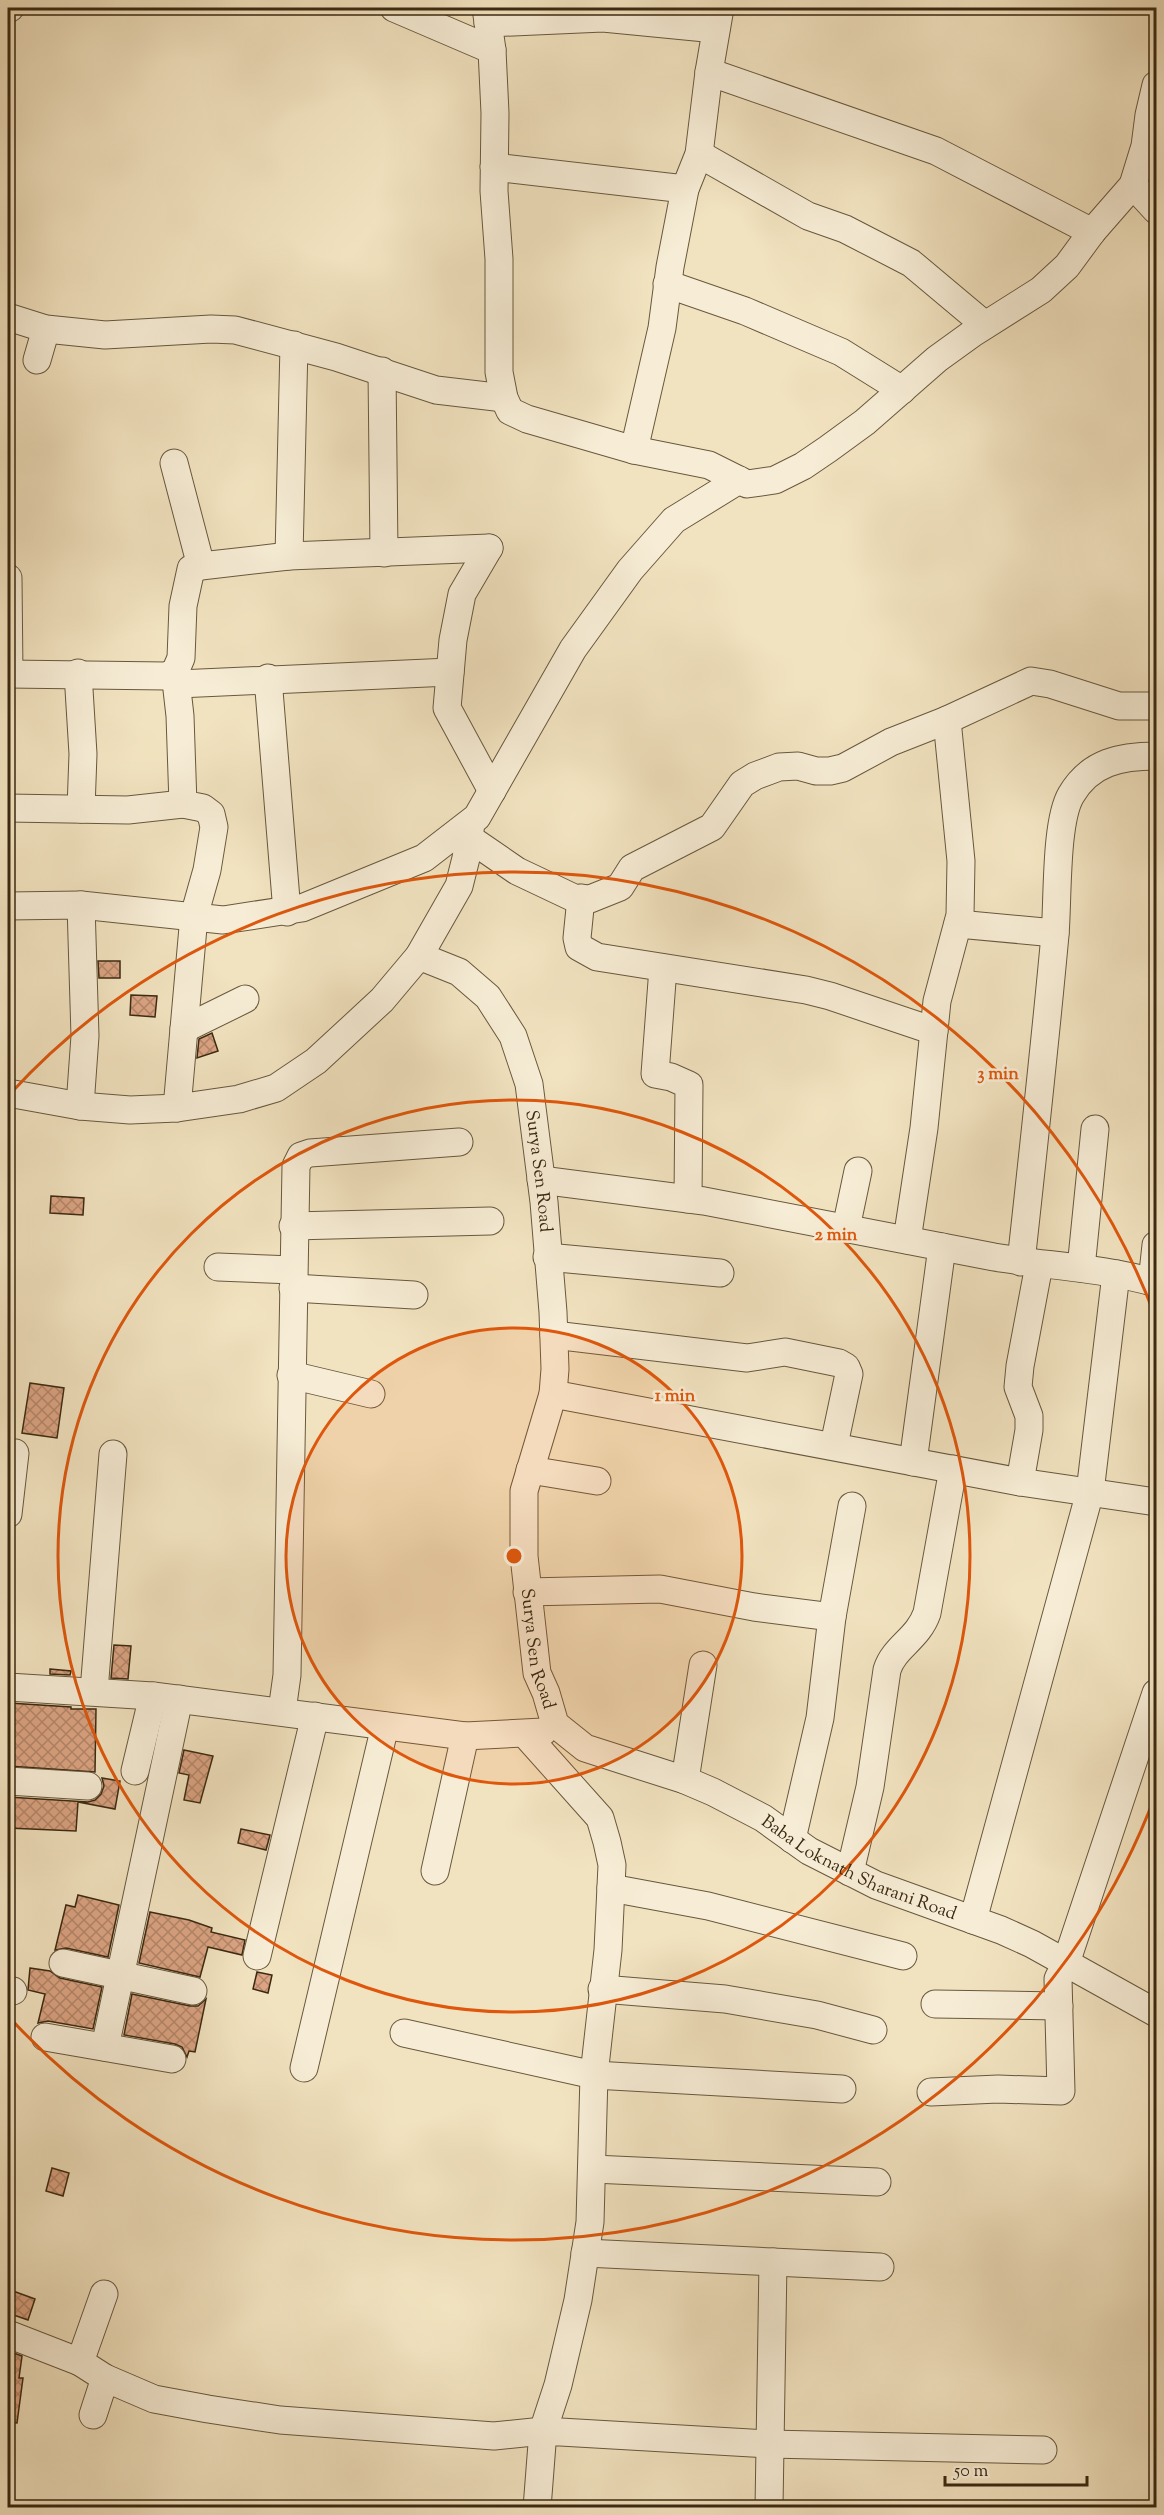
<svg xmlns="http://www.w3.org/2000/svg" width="1164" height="2515" viewBox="0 0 1164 2515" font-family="'Sorts Mill Goudy',serif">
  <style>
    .building { fill: url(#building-cross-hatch); stroke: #3a2911; stroke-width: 1.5 }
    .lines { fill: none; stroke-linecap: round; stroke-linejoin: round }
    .minor-casing { stroke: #68583d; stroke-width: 29 }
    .minor { stroke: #f7edd6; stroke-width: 27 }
    .ring { fill: none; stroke: #df570c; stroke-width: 3 }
    .labels { text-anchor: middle; stroke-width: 5; stroke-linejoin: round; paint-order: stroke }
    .street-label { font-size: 18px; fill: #3a2911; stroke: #f7edd6 }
    .centre { fill: #df570c; stroke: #f7edd6; stroke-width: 3 }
    .ring-label { font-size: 18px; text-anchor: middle; font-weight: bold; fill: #df570c; stroke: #f7edd6; stroke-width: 5; stroke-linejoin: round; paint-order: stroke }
  </style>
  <defs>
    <pattern id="building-cross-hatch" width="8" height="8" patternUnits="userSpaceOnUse" patternTransform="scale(1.5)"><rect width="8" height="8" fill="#dca483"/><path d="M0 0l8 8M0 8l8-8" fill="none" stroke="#b3866a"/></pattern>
  </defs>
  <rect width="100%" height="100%" fill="#f2e3c0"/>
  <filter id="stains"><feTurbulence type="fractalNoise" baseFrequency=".00333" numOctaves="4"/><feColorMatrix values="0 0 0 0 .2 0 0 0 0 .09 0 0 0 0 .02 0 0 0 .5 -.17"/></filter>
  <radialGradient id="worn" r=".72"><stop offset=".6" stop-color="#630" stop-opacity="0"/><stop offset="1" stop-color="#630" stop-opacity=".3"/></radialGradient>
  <!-- building -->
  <path class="building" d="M98 961H120V978H99Z
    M131 995 157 996 155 1017 130 1015Z
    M212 1033 218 1051 197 1058 199 1039Z
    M51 1196 84 1198 83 1215 50 1213Z
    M30 1383 64 1388 57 1438 22 1433Z
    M114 1645 131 1646 128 1679 111 1678Z
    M50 1669 71 1671 70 1675 50 1674Z
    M9 1703 71 1707V1709H96L95 1772 8 1766Z
    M184 1750 213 1756 200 1803 184 1800 189 1775 179 1773Z
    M102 1778 120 1781 115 1809 78 1802 76 1831 8 1828V1797L88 1802 95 1800 101 1794 104 1786Z
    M241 1829 270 1835 266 1850 238 1843Z
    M78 1895 119 1905 108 1957 66 1948 55 1950 66 1905 75 1907Z
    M150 1912 189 1920 212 1928 211 1932 245 1940 242 1955 208 1947 200 1977 139 1963Z
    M30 1968 50 1971 60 1978 102 1987 93 2029 48 2021 38 2023 45 1994 28 1990Z
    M257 1972 272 1975 268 1993 253 1989Z
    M132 1994 190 2006H198L206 1999 195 2052 189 2051 187 2057 182 2047 175 2044 124 2035Z
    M52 2168 69 2173 63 2196 46 2191Z
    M13 2291 35 2299 28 2320 8 2313Z
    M8 2351 22 2356 19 2378H23L17 2423 8 2422Z"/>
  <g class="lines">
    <defs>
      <g id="minor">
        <path d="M8 8H10"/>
        <path d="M394 8 492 50"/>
        <path d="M486 8 492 50 495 113 494 191 499 259V372L504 398 510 411 527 419 634 450 709 465 747 484 775 480 803 466 828 449 865 422 937 359 973 333 1041 290 1067 266 1092 232 1133 185 1145 146 1149 115 1156 85"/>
        <path d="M488 23 603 18 716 29"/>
        <path d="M709 72 936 151 1092 232"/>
        <path d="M699 154 808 216 845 229 911 263 985 325"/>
        <path d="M494 167 685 189"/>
        <path d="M1133 185 1156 210"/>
        <path d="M667 284 745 311 841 352 902 390"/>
        <path d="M8 317 46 329 105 335 211 329 235 330 336 357 436 390 504 398"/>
        <path d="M37 360 46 329"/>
        <path d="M382 371 384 553"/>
        <path d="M634 450 662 328 670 267 685 189 699 154 709 72 720 8"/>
        <path d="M174 463 201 566"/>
        <path d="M489 548 462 594 453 640 447 708 492 791"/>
        <path d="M289 556 294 345"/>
        <path d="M8 578 9 674"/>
        <path d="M175 672 180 716 183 804 203 808 211 814 214 827 207 870 194 916 177 1108"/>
        <path d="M78 673 83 754 81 809"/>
        <path d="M8 674 166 676 175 672 181 658 183 606 191 569 201 566 289 556 489 548"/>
        <path d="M268 678 287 912"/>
        <path d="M178 684 450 672"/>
        <path d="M8 808 128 810 183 804"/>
        <path d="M469 838 517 871 574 898 590 899 620 887 632 868 712 827 742 784 755 776 779 767 798 766 816 771H830L843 768 891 742 947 720 1031 681 1050 684 1119 706H1156"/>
        <path d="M581 898 577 938 579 947 597 957 806 990 830 996 934 1031"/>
        <path d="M8 906 81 905 223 920 302 908 424 858 477 817 573 649 630 570 674 520 739 480"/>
        <path d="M958 924 1055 933"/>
        <path id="s1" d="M419 956 459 972 488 997 513 1036 529 1084 544 1202 553 1312 555 1369 553 1394 524 1491V1556L537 1673 546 1693 555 1724 585 1748 685 1780 713 1792 763 1818 809 1851 876 1885 1001 1930 1032 1944 1156 2013"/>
        <path d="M663 968 655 1074 671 1077 689 1085 688 1199"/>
        <path d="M184 1029 245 999"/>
        <path d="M8 1093 80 1106 130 1110 177 1108 239 1099 276 1088 316 1061 382 1000 419 956 459 886 466 858 471 823"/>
        <path d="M80 1106 85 1036 81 905"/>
        <path d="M541 1180 704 1201 994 1257C1048 1266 1104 1268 1156 1283"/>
        <path d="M293 1226 490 1221"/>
        <path d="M846 1228 858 1171"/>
        <path d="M907 1240 924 1128 937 1001 960 915 961 861 947 720"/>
        <path d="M547 1257 720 1273"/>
        <path d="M1021 1262C1033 1153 1045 1044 1055 935 1058 902 1055 822 1071 795 1090 762 1121 756 1156 756"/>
        <path d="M218 1267 293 1270"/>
        <path d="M1081 1268 1095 1129"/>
        <path d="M1152 1282 1156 1245"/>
        <path d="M293 1288 414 1295"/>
        <path d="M554 1335 747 1358 785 1352 839 1363 846 1367 849 1374 834 1445"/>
        <path d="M291 1375 371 1394"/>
        <path d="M553 1394 1020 1482 1156 1502"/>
        <path d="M913 1462 942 1247"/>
        <path d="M530 1470 597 1481"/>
        <path d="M1020 1482 1029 1430V1416L1018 1387 1020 1366 1039 1265"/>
        <path d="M8 1514 15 1453"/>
        <path d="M527 1592 660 1589 754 1607 832 1617"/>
        <path d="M8 1687 153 1696 465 1736 543 1732"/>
        <path d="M94 1691 113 1454"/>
        <path d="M282 1711 287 1675 296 1166 301 1156 310 1153 459 1142"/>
        <path d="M135 1771 153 1696"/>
        <path d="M685 1780 703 1665"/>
        <path d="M8 1781 88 1786"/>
        <path d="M792 1839 820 1718 832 1617 852 1506"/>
        <path d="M435 1871 465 1736"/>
        <path d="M850 1872 870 1787 887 1670C894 1647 918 1639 927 1613L953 1469"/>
        <path d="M611 1888 708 1906 903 1956"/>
        <path d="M973 1920 1090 1492 1116 1274"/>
        <path d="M257 1956 315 1716"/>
        <path d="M63 1963 193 1991"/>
        <path d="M602 1989 725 1999 817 2015 873 2030"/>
        <path d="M8 1990 13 1991"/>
        <path d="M935 2004 1059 2006"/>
        <path d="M404 2033 594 2075 842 2089"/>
        <path d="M45 2037 172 2059"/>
        <path d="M105 2047 179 1699"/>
        <path d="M304 2068 385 1726"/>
        <path d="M931 2092 998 2089 1061 2091 1058 1979 1066 1963 1156 1693"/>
        <path d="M593 2169 877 2182"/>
        <path d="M585 2253 880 2267"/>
        <path d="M8 2334 80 2362 105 2378 154 2399 208 2409 280 2420 494 2436 543 2431 558 2385 578 2300 590 2222 594 2075 608 1950 612 1865 607 1842 600 1818 525 1734"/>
        <path d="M80 2362 104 2294"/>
        <path d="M93 2415 105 2378"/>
        <path d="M537 2508 543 2431 769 2444 1043 2450"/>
        <path d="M769 2508 773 2262"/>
      </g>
    </defs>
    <!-- minor casing -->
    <use href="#minor" class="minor-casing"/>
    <!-- minor -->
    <use href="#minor" class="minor"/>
  </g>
  <!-- distance rings -->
  <circle cx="514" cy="1556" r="228" fill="#df570c" fill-opacity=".12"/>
  <g class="ring">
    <circle cx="514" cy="1556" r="228"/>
    <circle cx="514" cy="1556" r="456"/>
    <path d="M1155 1796A684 684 0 0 1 10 2018M10 1094A684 684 0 0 1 1155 1316"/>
  </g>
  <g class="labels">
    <!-- street labels -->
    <g class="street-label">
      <text dy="6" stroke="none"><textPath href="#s1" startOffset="266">Surya Sen Road</textPath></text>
      <text dy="6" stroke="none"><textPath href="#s1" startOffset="750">Surya Sen Road</textPath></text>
      <text dy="6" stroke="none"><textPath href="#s1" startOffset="1167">Baba Loknath Sharani Road</textPath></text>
    </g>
  </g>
  <circle cx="514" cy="1556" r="9" class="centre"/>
  <g class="ring-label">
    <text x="998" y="1079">3 min</text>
    <text x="836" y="1240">2 min</text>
    <text x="675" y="1401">1 min</text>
  </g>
  <!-- margin -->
  <rect width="1164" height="2515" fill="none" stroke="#f2e3c0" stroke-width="30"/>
  <rect x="9" y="9" width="1146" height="2497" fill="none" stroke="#3a2911" stroke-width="3"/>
  <rect x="15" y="15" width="1134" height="2485" fill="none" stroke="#3a2911" stroke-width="1.5"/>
  <!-- scale -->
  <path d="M945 2476v9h142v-9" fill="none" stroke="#3a2911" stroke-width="3"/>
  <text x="954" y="2476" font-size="18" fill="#3a2911" stroke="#f7edd6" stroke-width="4.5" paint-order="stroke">50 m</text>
  <rect width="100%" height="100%" filter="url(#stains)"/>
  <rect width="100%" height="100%" fill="url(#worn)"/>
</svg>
